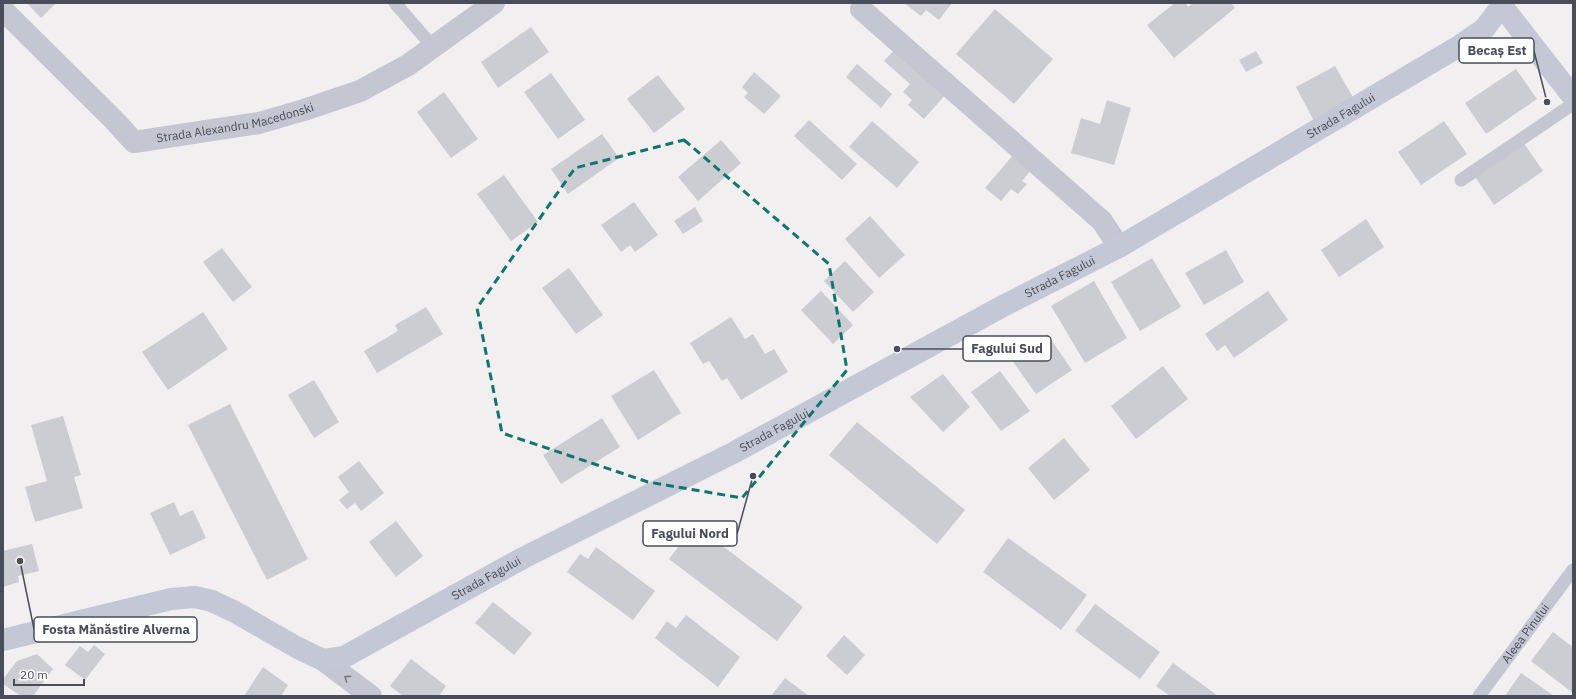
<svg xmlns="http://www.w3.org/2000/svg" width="1576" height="699" viewBox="0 0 1576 699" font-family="'IBM Plex Sans',sans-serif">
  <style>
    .building { fill: #cccdd3 }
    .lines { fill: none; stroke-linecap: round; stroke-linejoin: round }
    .lane { stroke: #c4c7d2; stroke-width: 13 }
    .street { stroke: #c4c7d2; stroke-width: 22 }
    .secondary { stroke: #c4c7d5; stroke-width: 22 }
    .oneway { stroke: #747884 }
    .marked { fill: none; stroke: #0f766e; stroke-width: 3; stroke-dasharray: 8 5; stroke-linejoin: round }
    .labels { text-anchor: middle; stroke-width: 4; stroke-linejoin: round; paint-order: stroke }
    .street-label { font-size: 12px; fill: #494d5a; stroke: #fff }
    .leader { fill: none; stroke: #494d5a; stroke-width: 1.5 }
    .callout-dot { fill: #494d5a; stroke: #fff; stroke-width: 1.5 }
    .callout { fill: #fff; stroke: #494d5a; stroke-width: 1.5 }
    .callout-label { font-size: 13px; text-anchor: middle; font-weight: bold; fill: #494d5a }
  </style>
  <rect width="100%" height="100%" fill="#f1efef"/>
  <!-- building -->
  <path class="building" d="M27 3H56L41 18Z
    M904 3H952L939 20 926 10 921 16Z
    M1175 3H1185L1188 7 1193 3H1231L1235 8 1174 58 1147 25Z
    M995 9 1053 59 1014 104 956 54Z
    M531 27 549 52 498 88 481 62Z
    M896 48 947 93 924 119 908 105 912 100 903 92 910 84 884 61Z
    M1256 51 1263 63 1246 72 1239 60Z
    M857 64 892 94 881 108 846 77Z
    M1335 66 1354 99 1314 121 1296 87Z
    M1516 69 1537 99 1486 134 1465 103Z
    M754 72 781 96 764 114 744 97 748 93 742 87Z
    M551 73 585 120 558 139 524 92Z
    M658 75 685 109 654 133 627 99Z
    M444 92 478 139 451 158 417 112Z
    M1107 100 1131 108 1114 165 1071 153 1081 118 1100 124Z
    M809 120 857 164 842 180 794 136Z
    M872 121 919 162 897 188 849 147Z
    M1444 121 1467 154 1421 185 1398 152Z
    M602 134 619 158 568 194 551 169Z
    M721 140 741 163 698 201 678 177Z
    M1523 142 1543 171 1494 205 1474 175Z
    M1013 155 1031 170 1022 181 1027 184 1018 194 1011 189 1001 201 985 188Z
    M504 175 538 222 511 241 477 194Z
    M634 202 658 235 635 252 630 245 621 252 601 225Z
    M695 207 703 221 683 234 674 221Z
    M870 216 905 255 879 278 845 239Z
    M1366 219 1384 247 1339 277 1321 250Z
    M222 248 252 287 233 302 203 262Z
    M1226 250 1244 282 1204 305 1185 273Z
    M1152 258 1181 307 1140 331 1111 282Z
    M845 261 874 292 853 312 824 281Z
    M569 268 603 315 576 334 542 288Z
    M1094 281 1127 338 1085 363 1051 306Z
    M821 291 853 325 833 344 801 310Z
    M1268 291 1288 320 1234 358 1225 345 1217 351 1205 334Z
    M426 307 443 334 377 373 364 351 398 331 395 325Z
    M203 312 228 349 168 390 142 352Z
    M731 317 745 339 753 334 765 354 774 349 788 372 741 400 727 378 722 381 709 361 703 364 690 343Z
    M1047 334 1072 370 1036 394 1011 359Z
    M1163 366 1188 399 1136 439 1111 406Z
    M654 370 681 413 638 440 611 396Z
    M1000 371 1030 411 1001 431 971 392Z
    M943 374 970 407 943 432 910 397Z
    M314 380 339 422 314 438 288 395Z
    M230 404 308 559 267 580 188 425Z
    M63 416 81 475 74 477 83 508 35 522 25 487 47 481 31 425Z
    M602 418 620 447 561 484 543 455Z
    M857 422 965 510 937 544 829 455Z
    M1064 438 1090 470 1054 500 1028 468Z
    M359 461 384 493 361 511 355 503 347 509 339 500 349 492 338 477Z
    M174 502 180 516 193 510 206 538 170 555 150 513Z
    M396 521 423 556 396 577 369 542Z
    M695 525 803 607 777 641 669 559Z
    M1008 538 1087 595 1061 630 983 572Z
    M32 544 39 571 18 576 19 582 3 587V551Z
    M596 547 655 591 633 620 567 572 580 554 588 559Z
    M493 602 532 633 514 655 475 623Z
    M1095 604 1160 652 1140 679 1075 631Z
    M686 615 740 657 718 687 655 638 667 621 676 628Z
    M1553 632 1573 647V693L1531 661Z
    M844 635 865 655 847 675 826 656Z
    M94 645 105 654 85 680 65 665 80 646 88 652Z
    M37 654 53 669 33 696H21L3 684V679L17 661Z
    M411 659 446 686 439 696H403L390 686Z
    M1173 663 1218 696H1170L1156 686Z
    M263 667 288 685 281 696H244Z
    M1521 673 1554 696H1505Z
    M785 678 809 696H771Z"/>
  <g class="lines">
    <!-- lane -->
    <g class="lane">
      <path d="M395 3 433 47"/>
      <path d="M1461 180 1573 104"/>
      <path id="s1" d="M1479 696 1573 570"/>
    </g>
    <!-- street -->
    <g class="street">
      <path d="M861 9 1102 221 1119 247"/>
      <path id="s2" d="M3 10 114 120 134 142 259 123 304 110 360 91 408 65 494 3"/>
      <path d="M323 660 371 696"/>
    </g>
    <!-- secondary -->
    <g class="secondary">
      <path d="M1502 6 1573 97"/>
      <path id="s3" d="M3 640 171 599 195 597 212 601 235 612 296 647 323 660 344 657 523 558 733 453 1003 306 1119 247 1456 48 1484 29 1504 3"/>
    </g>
  </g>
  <!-- one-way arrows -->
  <defs><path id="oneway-chevron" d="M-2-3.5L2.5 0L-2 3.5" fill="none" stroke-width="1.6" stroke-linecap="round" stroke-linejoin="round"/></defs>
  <use class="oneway" href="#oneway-chevron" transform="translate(347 678) rotate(-143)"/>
  <!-- marked area -->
  <path class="marked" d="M684 140 829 264 847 370 742 498 648 482 502 433 477 308 575 168Z"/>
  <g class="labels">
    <!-- street labels -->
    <g class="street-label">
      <text dy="4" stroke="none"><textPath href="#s3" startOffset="1496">Strada Fagului</textPath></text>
      <text dy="4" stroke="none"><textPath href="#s2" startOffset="289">Strada Alexandru Macedonski</textPath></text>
      <text dy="4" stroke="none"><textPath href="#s3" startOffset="1172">Strada Fagului</textPath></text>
      <text dy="4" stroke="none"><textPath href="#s3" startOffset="848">Strada Fagului</textPath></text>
      <text dy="4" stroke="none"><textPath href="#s3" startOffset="524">Strada Fagului</textPath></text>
      <text dy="4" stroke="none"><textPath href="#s1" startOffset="78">Aleea Pinului</textPath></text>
    </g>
  </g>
  <!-- callouts -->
  <path class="leader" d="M1547 102L1534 51M897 349L963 349M753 476L737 534M20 561L34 629"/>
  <g class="callout-dot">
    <circle cx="1547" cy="102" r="4"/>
    <circle cx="897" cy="349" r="4"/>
    <circle cx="753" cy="476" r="4"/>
    <circle cx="20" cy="561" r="4"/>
  </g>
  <g class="callout">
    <rect x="1459" y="38" width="75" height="25" rx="4"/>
    <rect x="963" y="336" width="88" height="25" rx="4"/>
    <rect x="643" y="521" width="94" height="25" rx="4"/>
    <rect x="34" y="617" width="163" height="25" rx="4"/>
  </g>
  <g class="callout-label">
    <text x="1497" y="55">Becaș Est</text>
    <text x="1007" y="353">Fagului Sud</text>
    <text x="690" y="538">Fagului Nord</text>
    <text x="116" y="634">Fosta Mănăstire Alverna</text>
  </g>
  <!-- border -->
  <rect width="1576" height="699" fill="none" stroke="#494d5a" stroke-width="8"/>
  <!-- scale -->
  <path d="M14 679v6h70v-6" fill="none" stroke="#494d5a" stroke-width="2"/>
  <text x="20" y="679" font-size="12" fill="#494d5a" stroke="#ffffff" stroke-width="3" paint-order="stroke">20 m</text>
</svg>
